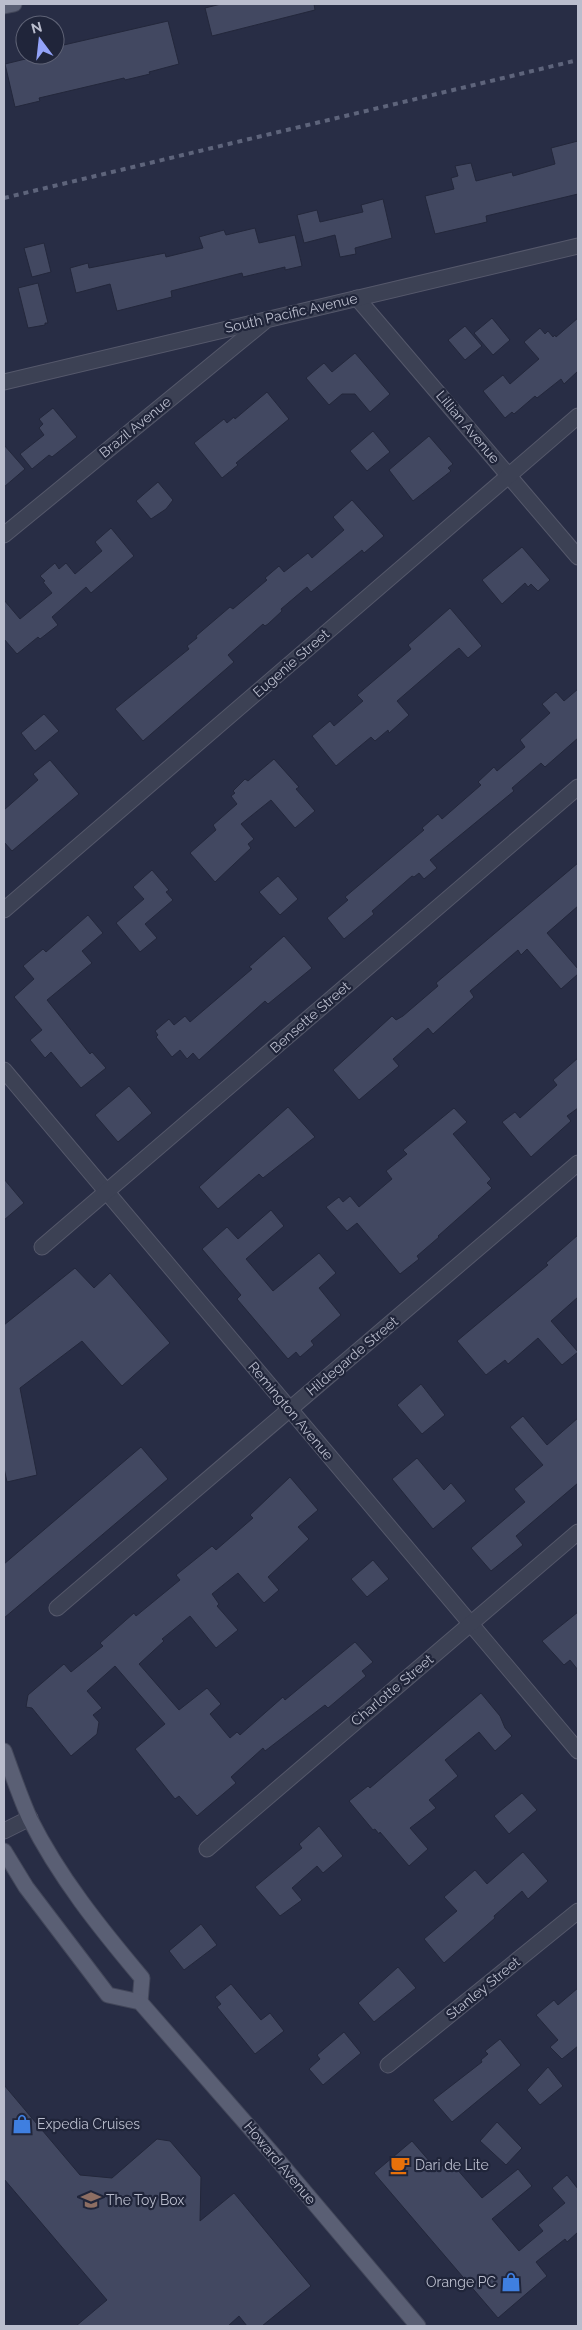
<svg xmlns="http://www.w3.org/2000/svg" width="582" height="2330" viewBox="0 0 582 2330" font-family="Raleway,sans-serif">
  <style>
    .building { fill: #424861; stroke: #23273b }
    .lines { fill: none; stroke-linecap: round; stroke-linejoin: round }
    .minor-casing { stroke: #55586b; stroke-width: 17 }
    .major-casing { stroke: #43475a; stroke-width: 17 }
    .minor { stroke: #3c4154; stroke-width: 15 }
    .major { stroke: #5a5f74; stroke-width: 15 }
    .rail { stroke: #5e647b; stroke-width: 4; stroke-dasharray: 5 5; stroke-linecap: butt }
    .labels { text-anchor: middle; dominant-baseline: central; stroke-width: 4.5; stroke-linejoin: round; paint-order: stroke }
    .street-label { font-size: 14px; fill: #babdcd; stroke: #20253a }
    .poi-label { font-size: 14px; fill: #babdcd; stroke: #20253a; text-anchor: start }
  </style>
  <rect width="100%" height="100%" fill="#282d45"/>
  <g class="building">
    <path d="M221 4H314L315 10 212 36 205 8Z"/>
    <path d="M168 21 179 64 149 72 150 74 125 80 124 78 39 98 40 101 15 107 5 64 42 55H55V47Z"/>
    <path d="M578 141V194L486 216 487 222 435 234 425 196 454 189 451 178 458 176 455 166 471 163 476 181 512 172 513 176 555 164 551 148Z"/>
    <path d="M383 199 392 238 355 248 356 254 340 257 335 235 304 243 297 215 317 210 320 222 363 212 361 205Z"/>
    <path d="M255 228 259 243 295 235 302 266 285 270V267L243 277 242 273 171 291 172 297 117 311 110 284 76 293 70 268 88 263 89 268 165 253 166 257 203 248 199 237 224 230 226 235Z"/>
    <path d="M44 243 51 272 32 277 24 248Z"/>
    <path d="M38 283 48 323H45V325L28 328 18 288Z"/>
    <path d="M492 318 510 340 493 355 474 333Z"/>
    <path d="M578 318V371L564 384 561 379 537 398 535 396 514 414 512 412 505 418 483 391 503 375 510 384 539 359 524 342 540 328 545 334 548 331 553 337 555 335 556 337Z"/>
    <path d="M465 326 482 346 465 360 448 340Z"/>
    <path d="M355 353 390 394 370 412 355 394H342L329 405 306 378 324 363 332 372Z"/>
    <path d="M267 392 289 419 236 463 238 465 222 478 194 443 224 419 227 423 234 417 235 419Z"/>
    <path d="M53 408 77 437 52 457 49 455 32 469 20 454 44 435 39 428 43 424 39 419Z"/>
    <path d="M373 431 390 452 367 471 350 451Z"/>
    <path d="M429 436 453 464 448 468 451 471 413 501 389 470Z"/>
    <path d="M4 445 25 469 4 487Z"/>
    <path d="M158 482 173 500 166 509 151 519 136 501Z"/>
    <path d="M352 500 384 536 364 553 362 550 311 592 307 587 281 609 282 611 268 624 265 626 263 624 228 655 234 662 143 741 115 709 189 649 187 646 197 638 196 636 230 607 233 609 267 580 265 578 279 566 284 572 308 553 312 558 344 530 333 517Z"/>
    <path d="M111 528 134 556 91 593 86 587 52 617 58 625 40 639 38 637 17 654 4 639V600L20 619 52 593 43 582 45 581 40 576 55 563 59 569 66 563 75 574 102 551 95 542Z"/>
    <path d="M522 547 550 580 538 591 531 584 528 587 525 583 502 604 482 580Z"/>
    <path d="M450 608 482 646 468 658 459 648 455 651 397 701 409 715 389 733 388 730 375 741 371 737 336 766 312 736 330 721 334 726 363 701 357 695 411 649 408 645Z"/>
    <path d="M578 689V738L545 767 541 763 512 788 514 791 430 860 437 868 424 879 419 873 414 877 412 876 372 911 374 914 344 939 327 918 348 900 345 897 424 830 422 828 438 814 442 819 481 785 478 782 494 767 497 771 525 747 520 740 550 713 542 704 556 692 564 701Z"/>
    <path d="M44 714 59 731 35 751 21 733Z"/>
    <path d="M274 759 299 787 296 789 315 811 295 828 271 800 241 824 254 839 248 844 251 848 215 882 190 853 216 830 213 825 237 804 231 796 235 793 233 791 245 779 248 781Z"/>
    <path d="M50 760 79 794 12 851 4 842V810L38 780 33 774Z"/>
    <path d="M578 863V906L547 933 578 969V974L561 989 527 949 521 955 518 950 470 991 474 997 433 1034 428 1028 393 1059 399 1066 359 1100 333 1070 392 1016 396 1020 403 1016 438 986 436 983Z"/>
    <path d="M152 870 169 890 166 892 173 900 145 924 157 938 140 952 116 923 144 899 133 887Z"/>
    <path d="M278 876 298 899 280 915 259 892Z"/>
    <path d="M88 915 103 933 82 951 92 963 47 1000 90 1054 92 1052 106 1068 81 1088 51 1052 45 1058 30 1040 42 1030 14 997 34 979 23 966 43 949 46 952Z"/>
    <path d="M284 936 312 968 268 1004 265 1001 199 1060 193 1053 187 1059 180 1050 172 1057 156 1037 158 1035 155 1031 169 1019 174 1025 185 1016 190 1022 252 969 249 967Z"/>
    <path d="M578 1058V1108L567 1116 571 1121 531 1157 502 1122 515 1112 520 1118 557 1085 553 1080Z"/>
    <path d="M129 1086 152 1113 118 1142 95 1115Z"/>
    <path d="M288 1107 315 1137 263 1178 259 1174 218 1209 199 1187Z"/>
    <path d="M454 1108 467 1122 453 1134 491 1179 487 1183 492 1188 438 1236 439 1237 417 1256 419 1259 400 1274 357 1223 347 1231 326 1207 339 1197 343 1202 350 1196 359 1207 392 1179 386 1171 407 1154 403 1150Z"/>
    <path d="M4 1179 24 1203 4 1220Z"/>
    <path d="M271 1210 284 1226 246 1259 273 1291 319 1253 336 1273 319 1288 341 1315 311 1341 314 1345 300 1357 296 1352 288 1359 237 1299 241 1295 202 1249 227 1227 238 1239Z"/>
    <path d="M578 1235V1297L551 1321 578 1352 562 1365 538 1338 508 1364 505 1360 486 1375 457 1341 548 1265 546 1263Z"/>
    <path d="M75 1268 94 1288 110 1273 170 1343 122 1386 82 1341 20 1388 37 1475 7 1482 4 1468V1325Z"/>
    <path d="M421 1384 445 1415 422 1434 397 1405Z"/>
    <path d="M523 1416 547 1445 578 1418V1483L516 1536 523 1545 491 1571 471 1548 525 1502 514 1489 543 1465 510 1427Z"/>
    <path d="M141 1447 168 1479 4 1618V1564Z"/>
    <path d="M417 1458 444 1490 451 1483 466 1501 433 1529 392 1479Z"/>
    <path d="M290 1477 318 1510 298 1527 309 1539 268 1577 279 1590 264 1603 238 1573 212 1594 219 1604 217 1606 238 1630 216 1648 190 1616 162 1639 164 1641 139 1664 179 1710 207 1688 221 1704 210 1714 230 1738 237 1732 240 1735 283 1697 285 1700 355 1642 373 1662 362 1671 366 1676 328 1708 325 1705 265 1751 263 1748 231 1777 236 1783 197 1816 179 1796 175 1799 135 1749 165 1724 115 1666 87 1691 102 1708 93 1715 99 1722 97 1734 71 1756 32 1708 26 1707 28 1695 64 1664 71 1672 103 1646 100 1643 134 1613 136 1616 180 1580 176 1575 212 1546 216 1550 253 1518 250 1515Z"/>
    <path d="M373 1560 389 1579 367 1597 351 1579Z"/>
    <path d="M578 1612V1670L570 1660 564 1665 542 1641Z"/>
    <path d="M481 1693 500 1716 505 1728 512 1736 495 1751 479 1732 445 1760 458 1776 429 1800 436 1808 410 1828 428 1849 409 1866 380 1832 379 1834 375 1829 373 1830 349 1801 368 1786 370 1788Z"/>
    <path d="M522 1793 537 1810 509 1834 494 1816Z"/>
    <path d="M319 1826 343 1856 323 1873 317 1866 292 1888 302 1900 280 1916 255 1887 302 1848 299 1844Z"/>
    <path d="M523 1852 548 1881 528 1899 522 1891 494 1916 495 1918 444 1963 424 1939 457 1911 444 1897 475 1870 487 1884Z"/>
    <path d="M201 1924 217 1945 184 1970 169 1951Z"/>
    <path d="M398 1967 416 1988 374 2022 358 2003Z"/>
    <path d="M231 1984 261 2020 270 2013 284 2031 255 2054 217 2007 221 2004 215 1997Z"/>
    <path d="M578 1988V2046L562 2059 550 2047 558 2040 536 2015 554 2000 558 2005Z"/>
    <path d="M344 2032 361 2053 323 2085 309 2069 320 2059 317 2055Z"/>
    <path d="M500 2039 521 2065 452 2122 433 2100 482 2062 481 2060 488 2054 485 2051Z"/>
    <path d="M548 2067 563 2086 540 2105 527 2090Z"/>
    <path d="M4 2085 80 2175 112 2178 157 2139 170 2141 201 2177 200 2221 234 2193 311 2286 262 2326H247L239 2316 228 2326H76L107 2300 4 2179Z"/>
    <path d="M497 2122 522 2148 506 2165 480 2141Z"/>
    <path d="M412 2141 437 2170 449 2160 482 2198 518 2169 532 2186 492 2219 519 2251 543 2231 538 2225 565 2203 552 2188 567 2175 578 2189V2232L567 2242 565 2239 536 2262 547 2276 498 2318 374 2173Z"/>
  </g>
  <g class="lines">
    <defs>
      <g id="minor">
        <path d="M357 298 578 557"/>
        <path d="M4 382 578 246"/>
        <path d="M4 535 264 322"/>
        <path d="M4 910 578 416"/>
        <path d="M4 1070 578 1751"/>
        <path d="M42 1247 578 787"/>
        <path d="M57 1608 578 1163"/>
        <path d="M4 1831 30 1818"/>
        <path d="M207 1849 578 1532"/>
        <path d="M388 2065 578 1911"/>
      </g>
      <g id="major">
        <path d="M4 6 14 4"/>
        <path d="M4 1751C12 1773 20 1797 30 1819 59 1877 100 1928 142 1978L140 2002"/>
        <path d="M4 1851 26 1887 108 1995 140 2002 271 2152 418 2326"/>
      </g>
    </defs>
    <use href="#minor" class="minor-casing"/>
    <use href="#major" class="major-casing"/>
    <use href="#minor" class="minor"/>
    <use href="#major" class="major"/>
    <path class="rail" d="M4 198 578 60"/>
  </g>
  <defs>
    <symbol id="shop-bare" viewBox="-9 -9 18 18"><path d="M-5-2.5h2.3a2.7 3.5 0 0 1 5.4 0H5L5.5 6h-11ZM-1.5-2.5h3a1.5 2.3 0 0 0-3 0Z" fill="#3f7fe0" stroke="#20253a" stroke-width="2.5" paint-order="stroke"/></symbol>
    <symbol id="cafe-bare" viewBox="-9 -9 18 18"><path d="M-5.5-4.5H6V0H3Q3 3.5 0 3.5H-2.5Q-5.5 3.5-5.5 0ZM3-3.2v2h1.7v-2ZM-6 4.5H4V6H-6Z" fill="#e8710a" stroke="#20253a" stroke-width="2.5" paint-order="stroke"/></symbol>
    <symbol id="school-bare" viewBox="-9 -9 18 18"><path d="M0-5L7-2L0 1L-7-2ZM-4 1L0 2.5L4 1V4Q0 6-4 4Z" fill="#8d6e63" stroke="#20253a" stroke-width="2.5" paint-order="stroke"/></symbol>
  </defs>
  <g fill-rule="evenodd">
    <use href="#shop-bare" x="8" y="2110" width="28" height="28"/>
    <use href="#cafe-bare" x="386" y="2151" width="28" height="28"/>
    <use href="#school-bare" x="77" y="2186" width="28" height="28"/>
    <use href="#shop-bare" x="497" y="2268" width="28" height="28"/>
  </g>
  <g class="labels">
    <g class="street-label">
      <text transform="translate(291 313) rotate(-13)">South Pacific Avenue</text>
      <text transform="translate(135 427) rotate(-39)">Brazil Avenue</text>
      <text transform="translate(468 427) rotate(50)">Lillian Avenue</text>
      <text transform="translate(291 663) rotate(-41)">Eugenie Street</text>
      <text transform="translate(310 1017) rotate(-41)">Bensette Street</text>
      <text transform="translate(352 1356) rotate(-40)">Hildegarde Street</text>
      <text transform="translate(291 1411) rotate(50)">Remington Avenue</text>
      <text transform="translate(392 1690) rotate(-40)">Charlotte Street</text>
      <text transform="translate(483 1988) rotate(-39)">Stanley Street</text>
      <text transform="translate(280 2163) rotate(50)">Howard Avenue</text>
    </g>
    <g class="poi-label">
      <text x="37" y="2124">Expedia Cruises</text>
      <text x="415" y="2165">Dari de Lite</text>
      <text x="106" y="2200">The Toy Box</text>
      <text x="496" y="2282" text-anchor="end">Orange PC</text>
    </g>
  </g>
  <rect width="582" height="2330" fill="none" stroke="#babdcd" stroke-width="10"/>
  <g transform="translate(40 40) rotate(345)"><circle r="24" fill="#20253a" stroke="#5e6275"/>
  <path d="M0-4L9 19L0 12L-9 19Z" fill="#93a3f9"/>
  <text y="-8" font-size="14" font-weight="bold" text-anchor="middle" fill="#babdcd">N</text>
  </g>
</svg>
